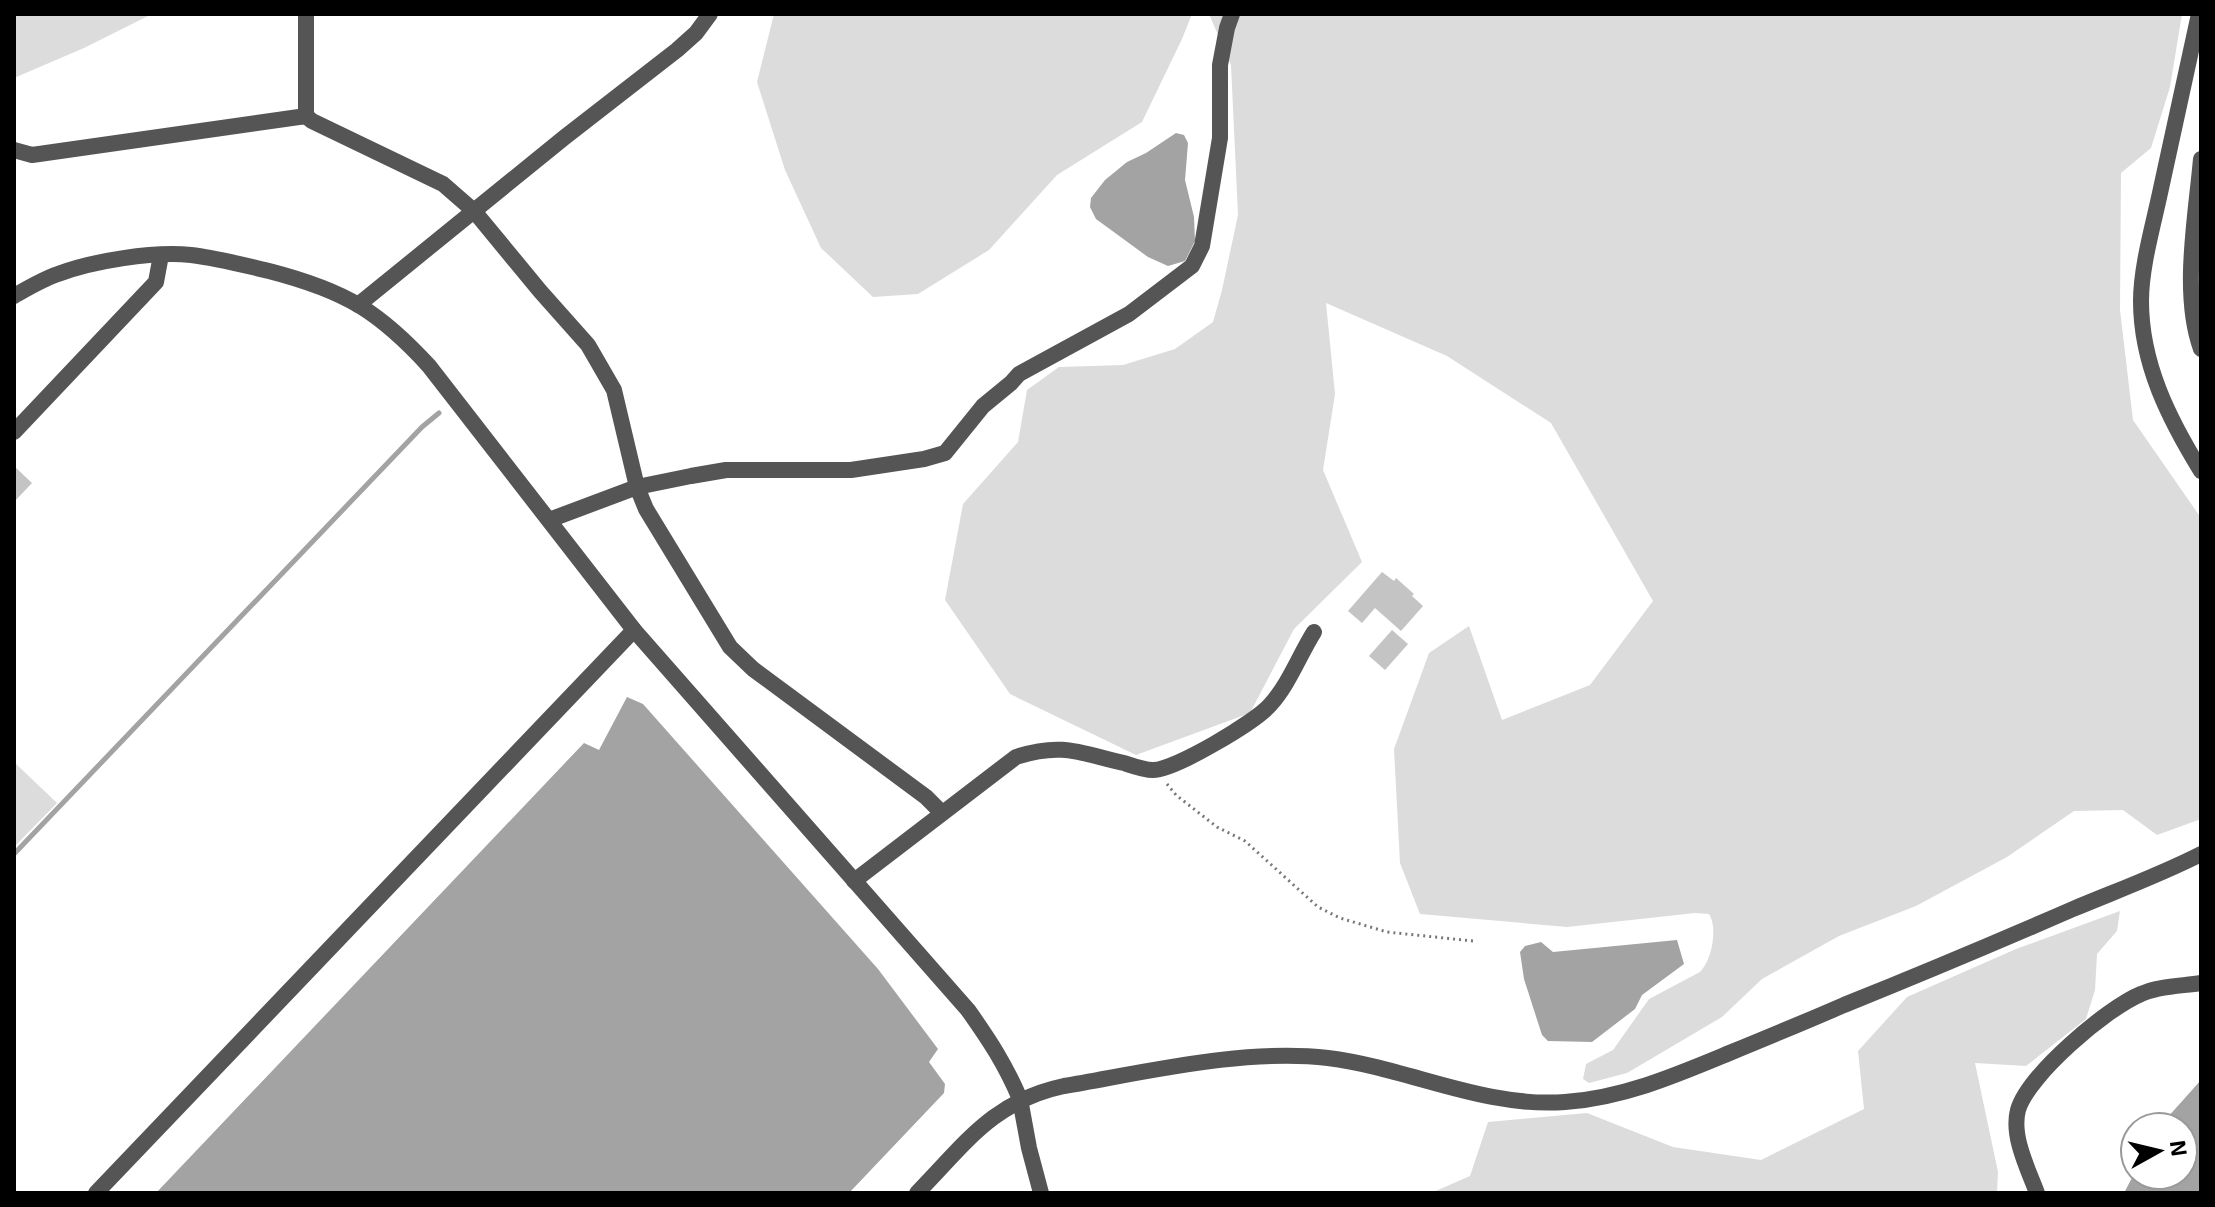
<svg xmlns="http://www.w3.org/2000/svg" width="2215" height="1207" viewBox="0 0 2215 1207" font-family="'Exo 2',sans-serif">
  <style>
    .green { fill: #dcdcdc }
    .water { fill: #a3a3a3 }
    .lines { fill: none; stroke-linecap: round; stroke-linejoin: round }
    .stream { stroke: #a3a3a3; stroke-width: 5 }
    .building { fill: #c4c4c4 }
    .path { stroke: #777; stroke-width: 3; stroke-dasharray: 2 4; stroke-linecap: butt }
    .minor { stroke: #555; stroke-width: 16 }
    .tertiary { stroke: #555; stroke-width: 16 }
  </style>
  <rect width="100%" height="100%" fill="#fff"/>
  <g class="green">
    <path d="M14 14H152L84 48 14 78Z"/>
    <path d="M774 14H1192L1182 39 1142 122 1057 175 989 250 918 294 873 297 821 248 785 170 757 82Z"/>
    <path d="M1209 14H2182L2170 87 2151 148 2121 173 2120 310 2133 420 2201 518V819L2157 835 2123 810 2074 811 2007 857 1916 906 1839 936 1762 979 1722 1017 1627 1073 1589 1083 1583 1079 1586 1064 1613 1050 1649 999 1700 972C1712 960 1718 928 1709 914L1695 913 1567 927 1420 914 1400 863 1394 749 1429 653 1469 626 1502 720 1590 685 1653 601 1551 423 1447 356 1326 303 1335 394 1323 470 1362 562 1294 629 1250 713 1136 755 1010 694 945 600 963 504 1018 442 1027 390 1059 367 1123 365 1175 349 1213 322 1222 290 1238 215 1231 65Z"/>
    <path d="M14 762 57 803 14 847Z"/>
    <path d="M2120 911 2117 931 2097 954 2095 990 2086 1019 2026 1066 1975 1063 1998 1172 1997 1193H1431L1470 1176 1488 1122 1587 1113 1673 1147 1761 1160 1864 1109 1858 1051 1907 997 2016 949Z"/>
  </g>
  <g class="water">
    <path d="M1176 133 1184 135 1188 143 1185 180 1194 217 1195 241 1185 261 1168 266 1148 257 1096 219 1090 207 1091 198 1105 180 1127 162 1146 153Z"/>
    <path d="M627 697 643 704 878 969 938 1049 929 1062 945 1084 944 1093 849 1193H156L584 743 599 750Z"/>
    <path d="M1677 940 1684 964 1642 995 1635 1009 1592 1042 1548 1041 1542 1035 1524 979 1520 952 1525 946 1541 942 1553 952Z"/>
    <path d="M2201 1080V1193H2124L2135 1172V1175H2183V1127H2159Z"/>
  </g>
  <g class="lines">
    <path class="stream" d="M14 854 422 427 439 413"/>
  </g>
  <g class="building">
    <path d="M14 466 32 483 14 502Z"/>
    <path d="M1382 572 1394 581 1396 578 1414 594 1412 596 1423 606 1401 631 1375 608 1362 623 1348 611Z"/>
    <path d="M1392 630 1408 644 1385 670 1369 656Z"/>
  </g>
  <g class="lines">
    <path class="path" d="M1167 784 1176 795 1217 827 1245 841 1318 907 1340 918 1387 932 1473 941"/>
    <g class="minor">
      <path d="M306 14V116"/>
      <path d="M14 150 32 155 306 116 312 121 443 184 474 211 540 291 588 345 614 390 637 487 646 509 730 647 753 669 926 797 942 813"/>
      <path d="M2201 159C2196 216 2181 294 2201 349"/>
      <path d="M358 305 565 137 677 50 696 33 710 14"/>
      <path d="M14 432 156 282 161 255"/>
      <path d="M549 520 637 487 691 476 726 470H851L924 459 945 453 983 406 1011 383 1019 374 1129 314 1192 266 1202 246 1220 138V65L1227 28 1232 14"/>
      <path d="M854 881 1016 757C1062 742 1080 753 1124 763 1133 766 1144 770 1153 770 1175 770 1255 722 1270 705 1289 684 1299 656 1314 632"/>
      <path d="M1020 1099 1029 1148 1041 1193"/>
      <path d="M96 1193 634 630"/>
      <path d="M2037 1193C2028 1169 2011 1136 2018 1110 2028 1075 2107 1008 2141 994 2158 986 2182 986 2201 983"/>
    </g>
    <g class="tertiary">
      <path d="M2199 14C2186 74 2173 133 2160 193 2153 226 2141 267 2141 301 2141 364 2169 419 2201 471"/>
      <path d="M14 296C28 288 43 279 58 274 93 261 153 251 191 255 217 258 243 265 269 271 300 279 332 289 360 306 386 322 408 343 429 366L634 630 968 1010C990 1041 1005 1064 1020 1099"/>
      <path d="M917 1193C965 1144 993 1101 1064 1086 1146 1072 1246 1048 1328 1058 1408 1068 1483 1108 1565 1102 1622 1098 1674 1076 1727 1054 1766 1038 1805 1022 1844 1005 1921 974 1997 942 2073 909 2116 891 2160 875 2201 854"/>
    </g>
  </g>
  <rect width="2215" height="1207" fill="none" stroke="#000000" stroke-width="32"/>
  <g transform="translate(2159 1151) rotate(82)"><circle r="38" fill="#ffffff" stroke="#999999" stroke-width="2"/>
  <path d="M0-6L14 30L0 20L-14 30Z" fill="#000000"/>
  <text y="-12" font-size="22" font-weight="bold" text-anchor="middle" fill="#000000">N</text>
  </g>
</svg>
